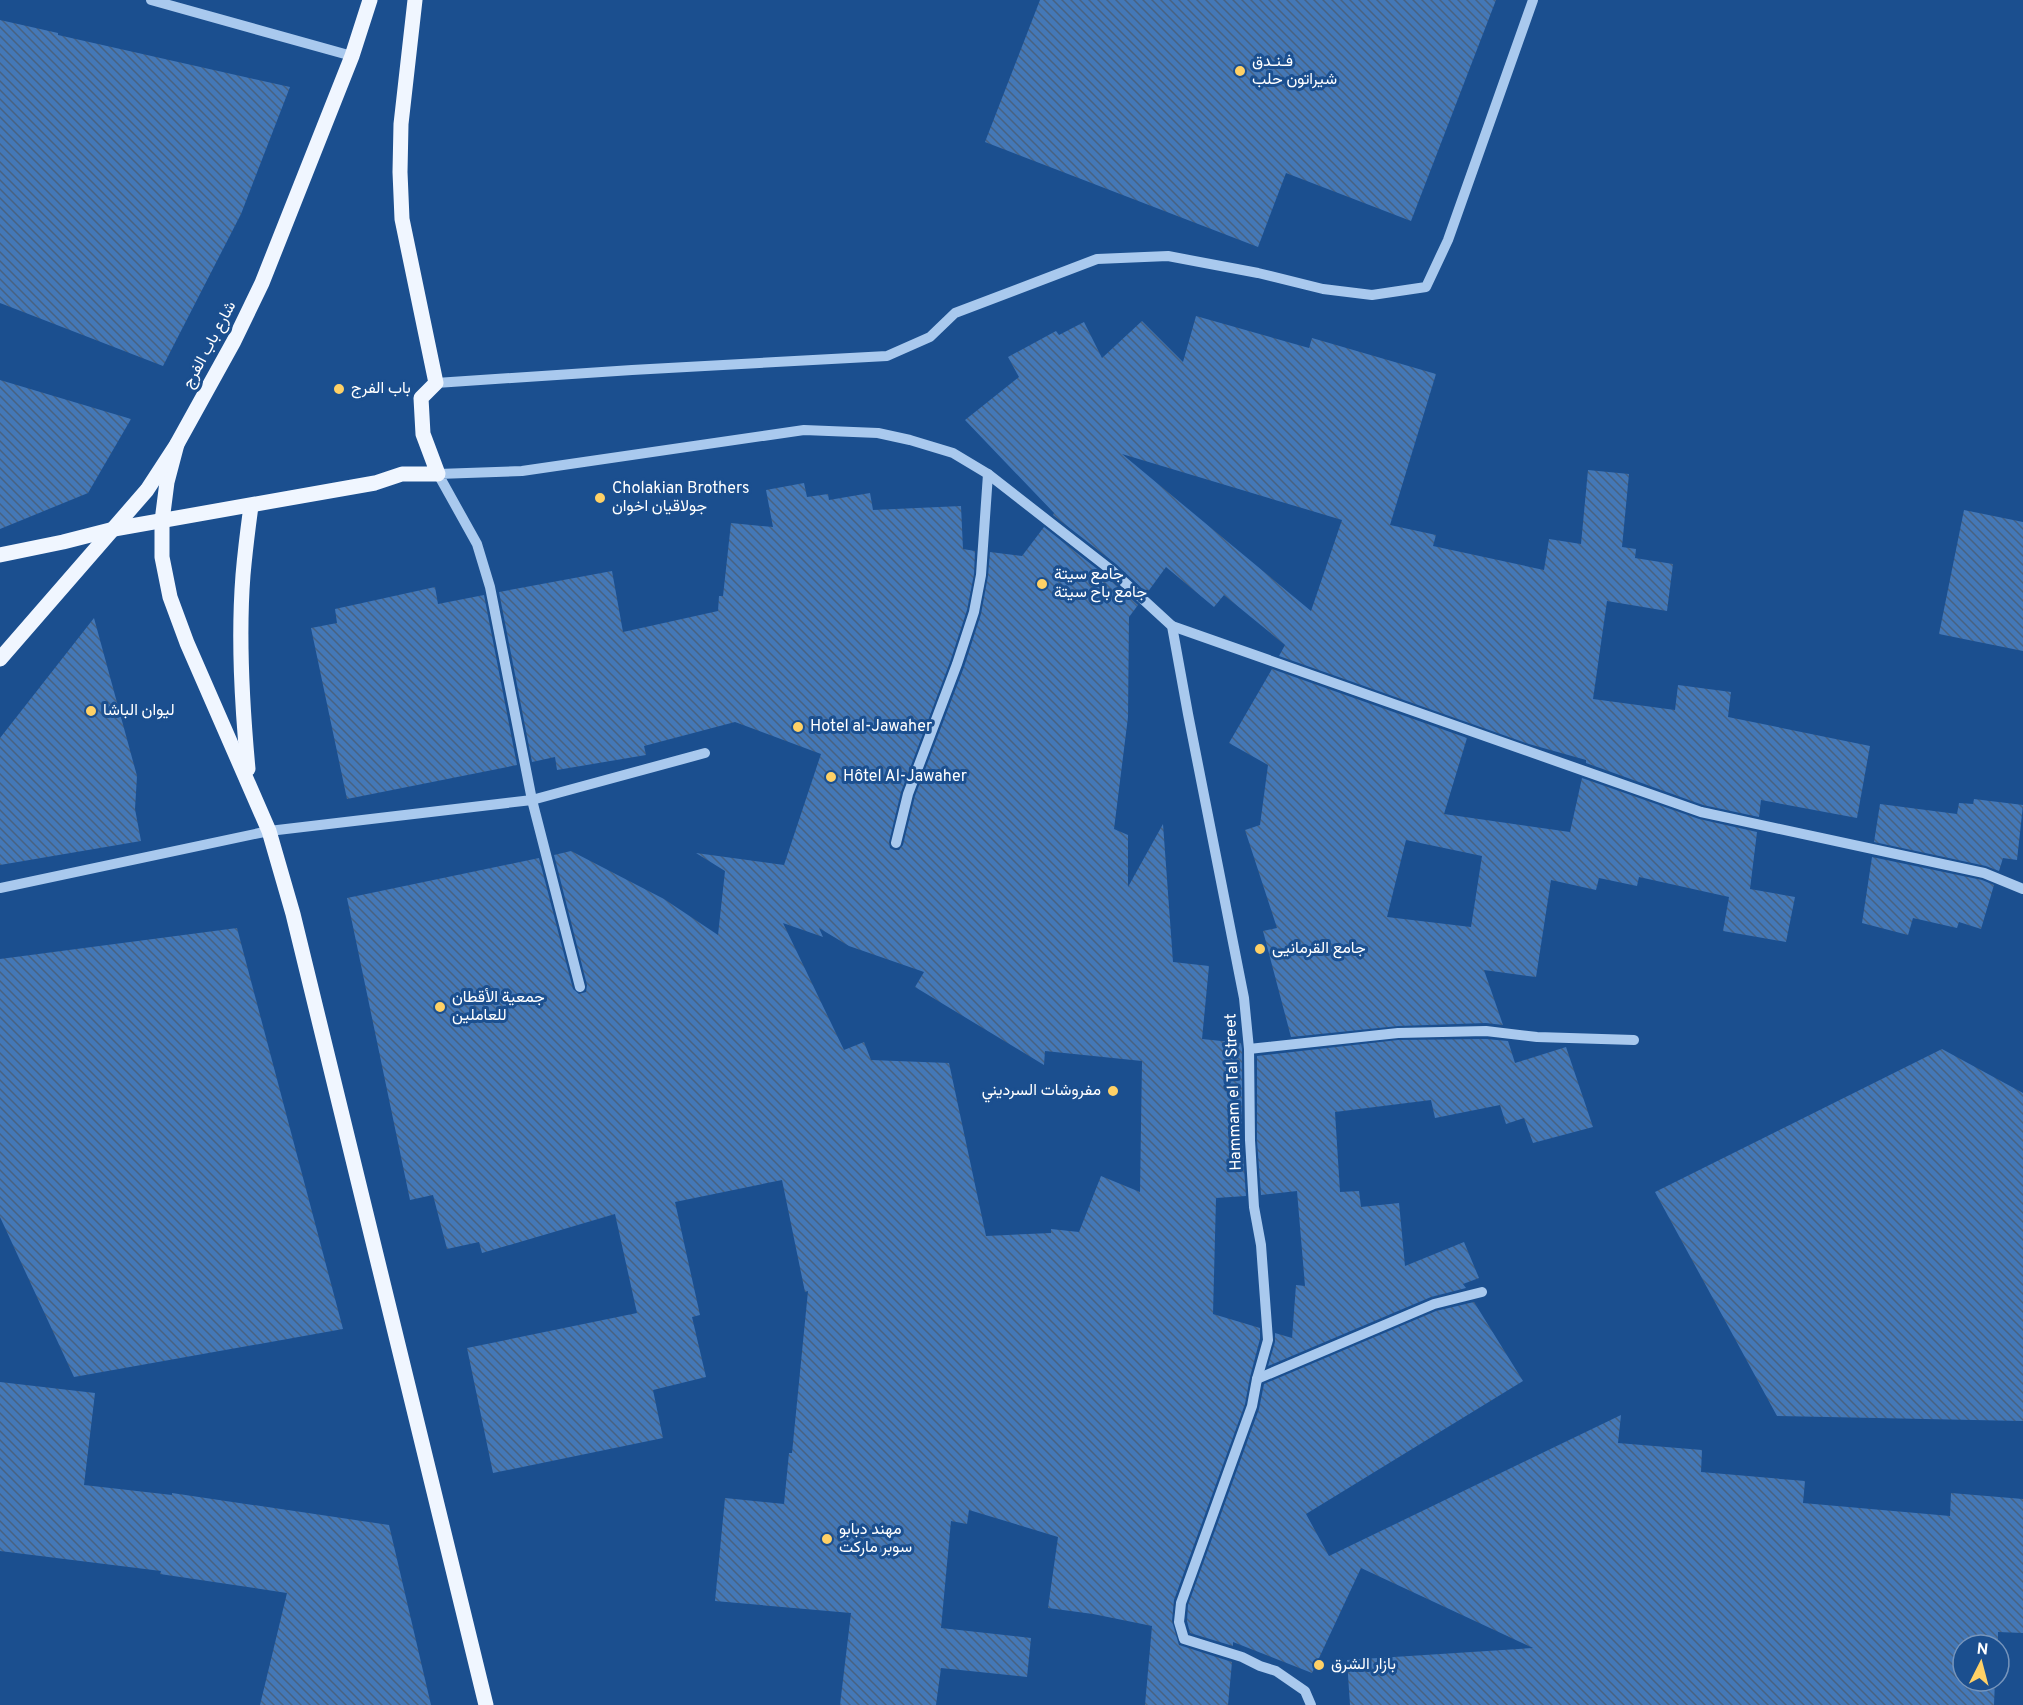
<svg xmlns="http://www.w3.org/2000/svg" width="2023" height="1705" viewBox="0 0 2023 1705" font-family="Overpass,Vazirmatn,sans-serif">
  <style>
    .building { fill: url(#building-back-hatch); fill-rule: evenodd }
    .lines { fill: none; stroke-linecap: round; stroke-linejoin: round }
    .minor { stroke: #a9c9ee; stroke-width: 10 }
    .major { stroke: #f0f6ff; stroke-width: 15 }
    .poi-dot { fill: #ffd166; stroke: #1b4f8f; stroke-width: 2 }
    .labels { text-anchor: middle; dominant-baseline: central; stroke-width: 6; stroke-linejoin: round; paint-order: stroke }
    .poi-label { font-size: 16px; fill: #fff; stroke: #1b4f8f; text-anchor: start }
    .street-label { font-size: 16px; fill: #fff; stroke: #1b4f8f }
  </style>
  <defs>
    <pattern id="building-back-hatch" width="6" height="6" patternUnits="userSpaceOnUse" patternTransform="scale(1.5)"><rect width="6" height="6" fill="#4478b7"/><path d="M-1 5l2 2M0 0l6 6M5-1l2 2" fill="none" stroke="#486282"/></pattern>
  </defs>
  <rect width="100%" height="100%" fill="#1b4f8f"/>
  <g class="building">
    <path d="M1040 0H1496L1411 221 1286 173 1258 247 985 142Z"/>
    <path d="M0 20 58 33V35L290 87 241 214 163 366 0 303Z"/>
    <path d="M1196 316 1309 348 1312 338 1436 374 1390 525 1436 535 1433 546 1544 570 1549 539 1581 544 1588 470 1629 474 1622 547 1636 549 1635 558 1673 564 1667 611 1607 601 1593 699 1675 710 1678 685 1731 692 1728 717 1870 746 1857 818 1761 800 1759 817 1703 805 1586 763V760L1529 744 1279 656 1285 645 1224 595 1214 607 1166 567 1147 593 1116 564 1053 515 1054 513 965 420 1019 377 1008 357 1056 331 1059 335 1084 322 1102 358 1142 321 1183 362ZM1122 454 1342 520 1311 611Z"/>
    <path d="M0 380 131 419 88 493 0 529Z"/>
    <path d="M804 483 807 497 828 494 829 500 870 493 873 510 961 506 963 549 975 551 974 574 967 610 950 662 901 792 889 842 890 848 894 850H899L903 845 915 796 964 667 981 614 988 576 990 552 1022 556 1044 527 1106 576 1138 605 1129 617 1128 717 1114 829 1128 835V887L1163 824 1173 962 1209 966 1202 1039 1241 1043 1242 1049V1140L1246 1196 1216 1198 1213 1314 1260 1328V1339L1250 1377 1245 1404 1174 1600 1172 1621 1179 1645 1232 1662 1228 1705H1145L1152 1626 1093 1614 1048 1608 1058 1537 969 1510 967 1524 951 1521 941 1628 1031 1638 1027 1677 941 1668 936 1705H840L851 1613 715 1601 725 1498 784 1504 789 1453H792L808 1291 805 1292 782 1180 675 1202 700 1315 692 1317 706 1377 653 1390 663 1438 493 1473 467 1348 637 1313 615 1214 482 1253 479 1242 447 1249 433 1195 410 1200 347 898 539 858 573 989 579 994 586 992 587 985 554 855 571 851 664 899 718 935 725 871 696 853 784 865 821 754 735 722 644 746 646 755 557 770 555 757 532 762 499 592 612 571 623 632 718 611 719 596H723L731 523 773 527 766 490ZM783 923 823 937 819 928 849 946 924 972 915 987 1044 1065 1045 1051 1142 1061 1140 1192 1101 1176 1079 1232 1051 1229V1233L986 1236 949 1063 871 1060 864 1042 844 1050Z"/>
    <path d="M1964 510 2023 522V651L1939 634Z"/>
    <path d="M435 587 438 604 484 595 517 765 347 799 311 628 337 623 335 609Z"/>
    <path d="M94 618 137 776 135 809 141 841 0 865V738Z"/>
    <path d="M1272 669 1467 738 1444 814 1570 832 1582 778 1699 819 1757 832 1750 889 1795 897 1786 942 1723 931 1729 897 1639 877 1637 886 1599 878 1596 890 1551 880 1536 977 1484 970 1503 1025 1486 1023 1398 1026 1291 1037 1263 931 1277 928 1245 830 1260 825 1268 765 1229 743ZM1406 840 1482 856 1471 927 1387 917Z"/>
    <path d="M1974 799 2023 805 2017 860 2003 858 1999 871 1986 866 1874 842 1880 804 1957 814 1959 803 1973 804Z"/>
    <path d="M1872 857 1982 880 1994 885 1981 929 1959 922 1957 928 1913 918 1908 935 1862 923Z"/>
    <path d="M237 928 343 1329 74 1377 0 1217V959Z"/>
    <path d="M1486 1039 1508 1041 1515 1063 1566 1047 1593 1127 1533 1143 1524 1118 1506 1124 1500 1105 1435 1118 1431 1100 1335 1112 1340 1192 1359 1191 1361 1207 1399 1203 1405 1266 1464 1242 1479 1278 1463 1284 1466 1288 1431 1297 1268 1366 1275 1342V1333L1292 1338 1296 1285 1305 1286 1297 1191 1261 1195 1257 1140V1056L1398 1040Z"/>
    <path d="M1942 1049 2023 1093V1421L1777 1416 1655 1192Z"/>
    <path d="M1474 1302 1523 1381 1306 1514 1329 1556 1621 1415 1618 1443 1702 1450 1701 1472 1805 1481 1803 1503 1950 1516 1951 1493 2023 1499V1633L1998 1632V1645H1963V1681H1995L1994 1705H1350L1347 1660 1533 1648 1361 1568 1312 1673 1233 1642V1646L1190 1633 1187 1621 1188 1605 1259 1409 1264 1384 1436 1311Z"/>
    <path d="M0 1382 95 1393 84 1485 172 1495V1493L389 1525 431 1705H260L287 1593 160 1574 161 1571 0 1551Z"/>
  </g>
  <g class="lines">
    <g class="minor">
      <path d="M151 0 352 56"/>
      <path d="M436 383 632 370 887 356 930 337 955 313 1097 259 1168 256 1258 273 1323 289 1372 295 1426 287 1448 240 1533 0"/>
      <path d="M1172 626 1701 812 1984 873 2023 889"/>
      <path d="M896 843 908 794 957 664 974 612 981 575 988 474"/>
      <path d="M0 888 269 831 532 800 705 753"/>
      <path d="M580 987 532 800 490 587 477 544 438 474 522 471 804 430 878 433 910 440 953 453 988 474 1111 570 1172 626 1188 714 1244 998 1249 1049 1250 1140 1254 1207 1261 1245 1268 1340 1257 1379 1252 1406 1181 1603 1179 1622 1184 1639 1242 1657 1260 1666 1276 1671 1305 1691 1311 1705"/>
      <path d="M1249 1049 1398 1033 1486 1031 1537 1037 1634 1040"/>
      <path d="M1257 1379 1434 1304 1482 1292"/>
    </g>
    <g class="major">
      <path d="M177 444 167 482 162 521V557L170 597 187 643 269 831 293 914 486 1705"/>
      <path d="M0 555 63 542 114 529 375 483 402 474H438L423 434 421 398 436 383 402 219 400 172 401 124 415 0"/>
      <path d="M0 659 147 490 177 444 234 341 262 283 352 56 370 0"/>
      <path d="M248 769C242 704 238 639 243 575 245 552 248 528 251 506"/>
    </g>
  </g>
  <g class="poi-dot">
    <circle cx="1240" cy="71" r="6"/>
    <circle cx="339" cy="389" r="6"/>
    <circle cx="600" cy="498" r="6"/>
    <circle cx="1042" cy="584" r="6"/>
    <circle cx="91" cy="711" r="6"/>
    <circle cx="798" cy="727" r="6"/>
    <circle cx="831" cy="777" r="6"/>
    <circle cx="1260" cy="949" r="6"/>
    <circle cx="440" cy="1007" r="6"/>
    <circle cx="1113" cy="1091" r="6"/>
    <circle cx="827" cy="1539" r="6"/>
    <circle cx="1319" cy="1665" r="6"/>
  </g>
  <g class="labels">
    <g class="poi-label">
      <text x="1252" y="62">فـنـدق<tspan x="1252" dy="18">شيراتون حلب</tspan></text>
      <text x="351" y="389">باب الفرج</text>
      <text x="612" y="489">Cholakian Brothers<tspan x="612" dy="18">جولاقيان اخوان</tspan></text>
      <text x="1054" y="575">جامع سيتة<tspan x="1054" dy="18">جامع باح سيتة</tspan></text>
      <text x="103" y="711">ليوان الباشا</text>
      <text x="810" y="727">Hotel al-Jawaher</text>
      <text x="843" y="777">Hôtel Al-Jawaher</text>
      <text x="1272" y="949">جامع القرمانيى</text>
      <text x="452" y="998">جمعية الأقطان<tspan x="452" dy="18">للعاملين</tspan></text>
      <text x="1101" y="1091" text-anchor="end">مفروشات السرديني</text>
      <text x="839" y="1530">مهند دبابو<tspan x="839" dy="18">سوبر ماركت</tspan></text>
      <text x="1331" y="1665">بازار الشرق</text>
    </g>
    <g class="street-label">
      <text transform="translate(210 345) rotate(-62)">شارع باب الفرج</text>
      <text transform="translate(1234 1092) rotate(-92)">Hammam el Tal Street</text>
    </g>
  </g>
  <g transform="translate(1981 1663) rotate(6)"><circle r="28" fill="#1b4f8f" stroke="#7695bc" stroke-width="1.5"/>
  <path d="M0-4.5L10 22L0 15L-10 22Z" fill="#ffd166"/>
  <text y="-9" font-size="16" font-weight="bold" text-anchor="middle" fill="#ffffff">N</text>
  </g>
</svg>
